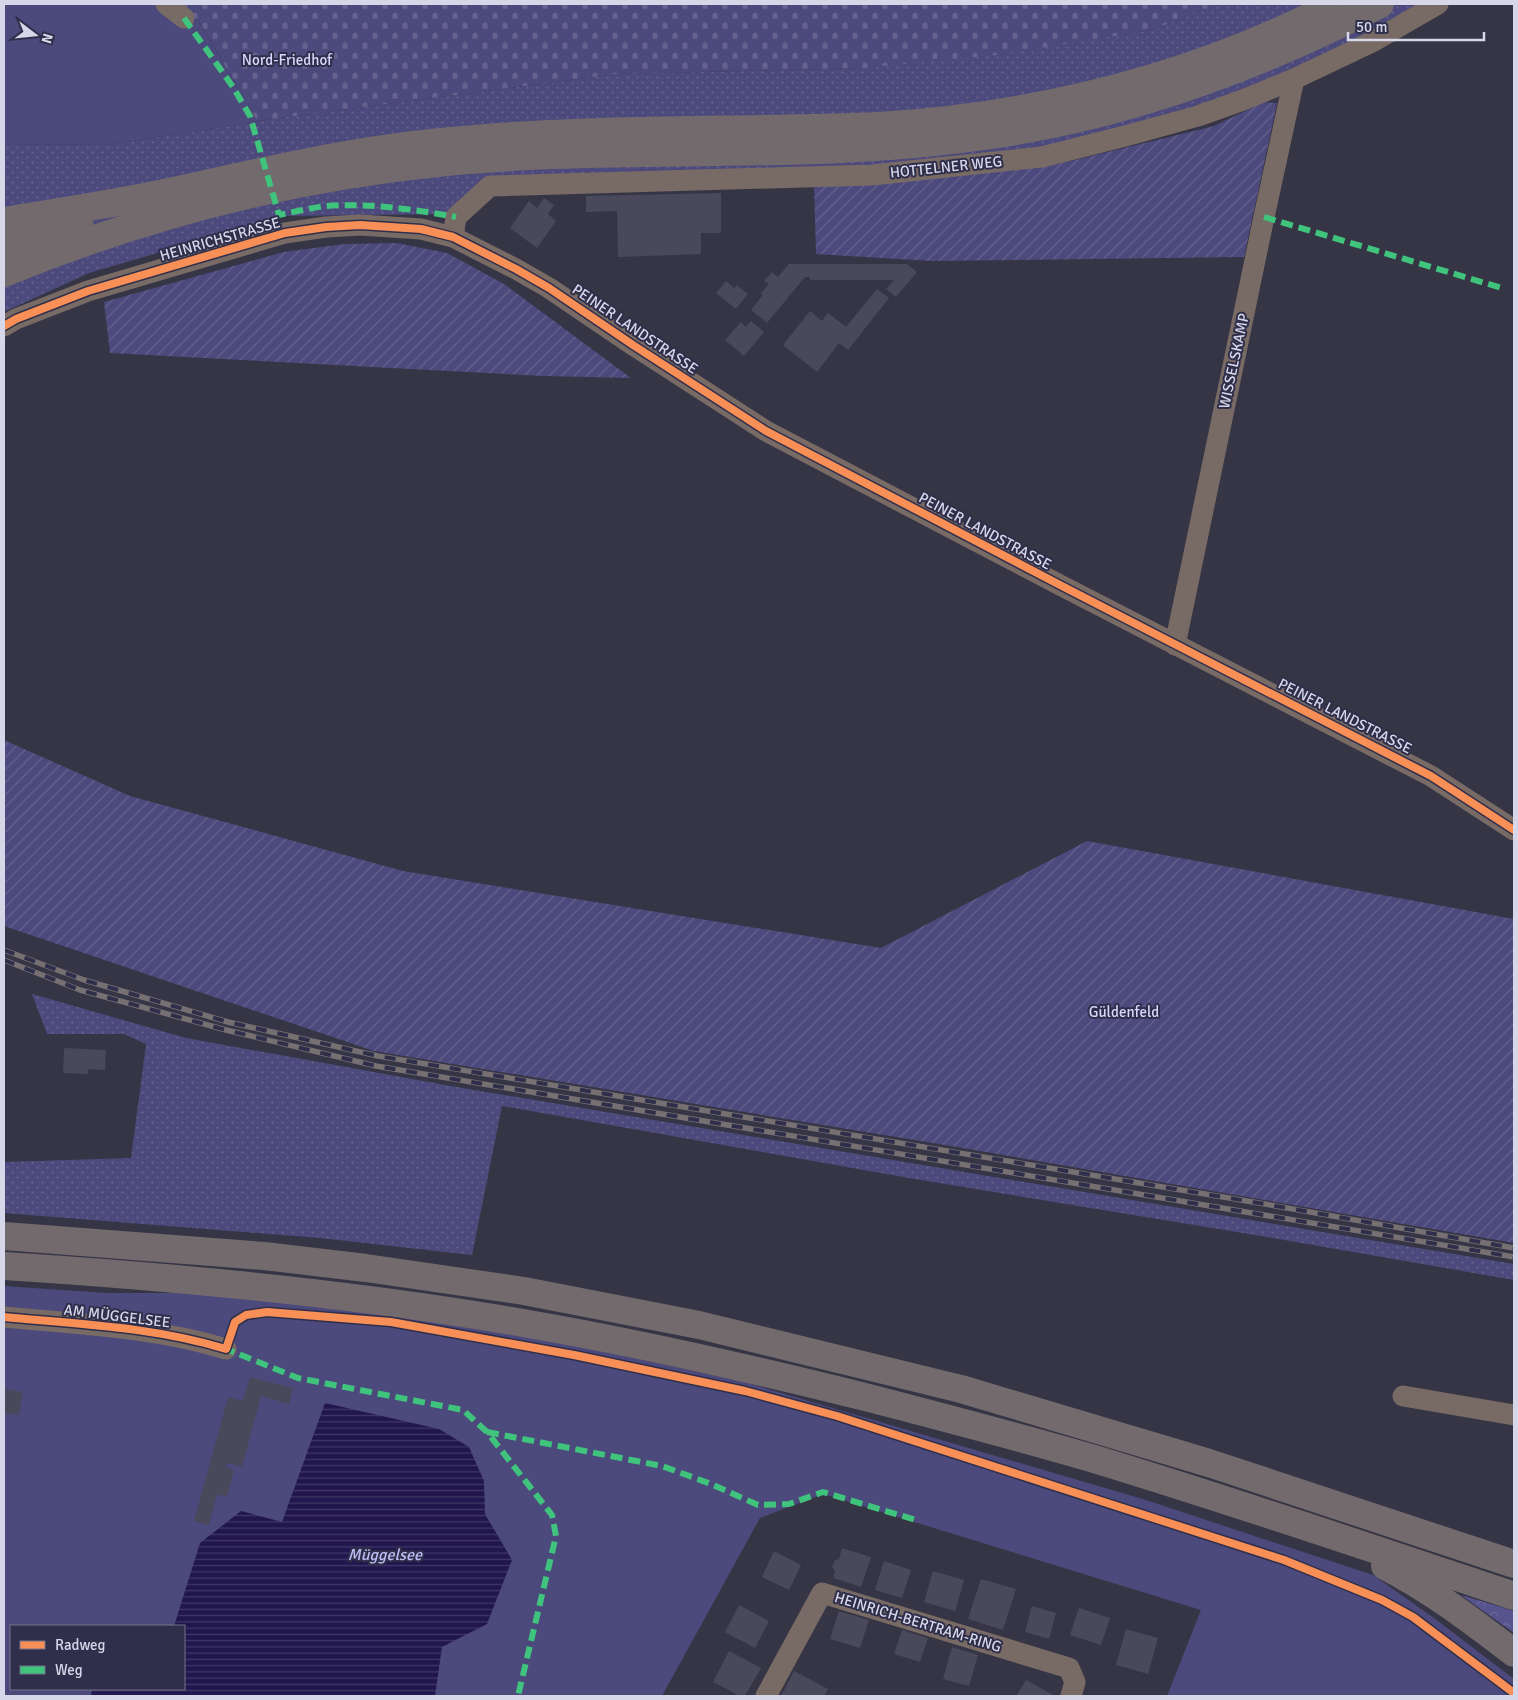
<svg xmlns="http://www.w3.org/2000/svg" width="1518" height="1700" viewBox="0 0 1518 1700" font-family="Signika,sans-serif">
  <style>
    .grass { fill: url(#grass-dots) }
    .forest { fill: url(#forest-crowns) }
    .cemetery { fill: url(#cemetery-stones) }
    .park { fill: #4c497c; fill-rule: evenodd }
    .garden { fill: url(#garden-furrows) }
    .water { fill: url(#water-rules) }
    .building { fill: #4a495c }
    .lines { fill: none; stroke-linecap: round; stroke-linejoin: round }
    .minor { stroke: #786a64; stroke-width: 21 }
    .highway { stroke: #726a6d; stroke-width: 28 }
    .rail-casing { stroke: #777073; stroke-width: 5.5 }
    .rail { stroke: #302f4b; stroke-width: 4; stroke-dasharray: 11; stroke-linecap: butt }
    .quiet { stroke: #40c37c; stroke-width: 6; stroke-dasharray: 12 6; stroke-linecap: butt }
    .cycleway-casing { stroke: #302f4b; stroke-width: 11 }
    .cycleway { stroke: #f78f57; stroke-width: 8 }
    .labels { text-anchor: middle; dominant-baseline: central; stroke-width: 4; stroke-linejoin: round; paint-order: stroke }
    .park-label { font-size: 15px; fill: #d8d8ff; stroke: #302f4b }
    .street-label { font-size: 15px; fill: #d7d7ea; stroke: #302f4b }
    .water-label { font-size: 16px; font-style: italic; fill: #bdbdf6; stroke: #302f4b }
  </style>
  <defs>
    <pattern id="grass-dots" width="8" height="8" patternUnits="userSpaceOnUse" patternTransform="scale(1.25)"><rect width="8" height="8" fill="#4c497c"/><path d="M2 2h.1M6 6h.1" fill="none" stroke="#65628f" stroke-width="1.8" stroke-linecap="round"/></pattern>
    <pattern id="forest-crowns" width="20" height="18" patternUnits="userSpaceOnUse" patternTransform="scale(1.25)"><rect width="20" height="18" fill="#56538d"/><path d="M2 6a3 3 0 1 1 6 0M12 15a3 3 0 1 1 6 0" fill="none" stroke="#6e6b9d"/></pattern>
    <pattern id="cemetery-stones" width="16" height="16" patternUnits="userSpaceOnUse" patternTransform="scale(1.25)"><rect width="16" height="16" fill="#4c497c"/><path d="M2 7V4a2 2 0 0 1 4 0v3zM10 15v-3a2 2 0 0 1 4 0v3z" fill="#65628f"/></pattern>
    <pattern id="garden-furrows" width="10" height="10" patternUnits="userSpaceOnUse" patternTransform="scale(1.25)"><rect width="10" height="10" fill="#4c497c"/><path d="M-1 1l2-2M0 10L10 0M9 11l2-2" fill="none" stroke="#65628f"/></pattern>
    <pattern id="water-rules" width="6" height="5" patternUnits="userSpaceOnUse" patternTransform="scale(1.25)"><rect width="6" height="5" fill="#21174e"/><path d="M0 2.5h6" fill="none" stroke="#403868"/></pattern>
  </defs>
  <rect width="100%" height="100%" fill="#363545"/>
  <g class="grass">
    <path d="M1219 4H1422L1370 34 1298 68 1195 110 1083 142 872 170 488 181 454 214 284 216 89 273 4 312V144L108 145 257 121 617 74 864 68 1152 30Z"/>
    <path d="M32 994 186 1038 451 1086 1514 1264V1280L1267 1237 909 1178 502 1106 472 1255 320 1238 4 1213V1162L131 1158 146 1044 124 1034H47Z"/>
  </g>
  <path class="forest" d="M1461 1595 1514 1611V1633Z"/>
  <path class="cemetery" d="M175 4H1219L1152 30 997 55 864 68 617 74 257 121 200 23Z"/>
  <g class="park">
    <path d="M4 4H175L200 23 257 121 108 145 4 144Z"/>
    <path d="M4 1286 107 1293H239L439 1321 588 1348 744 1382 1146 1500 1373 1575 1434 1618 1514 1679V1696H1167L1201 1610 823 1494 760 1518 662 1696H4ZM11 1626H184V1689H11Z"/>
  </g>
  <g class="garden">
    <path d="M1264 102 1277 103 1244 257 931 261 816 254 814 185 997 172 1071 161 1214 126Z"/>
    <path d="M397 243 447 253 504 284 631 378 543 376 110 353 104 302 284 252 344 244Z"/>
    <path d="M4 740 130 796 403 871 881 948 1087 841 1514 919V1243L951 1146 374 1051 4 926Z"/>
  </g>
  <path class="water" d="M325 1403 439 1429 469 1447 484 1481 485 1514 512 1560 487 1624 442 1647 435 1696H91L92 1689H184V1626H174L200 1543 241 1511 282 1522Z"/>
  <g class="building">
    <path d="M721 193V233H701V254L618 257 617 211 586 212V196Z"/>
    <path d="M544 198 554 205 548 214 556 221 537 248 510 228 529 201 537 208Z"/>
    <path d="M789 264H907L917 272 896 297 886 289 894 280H810V277H805L767 323 751 310 763 295 761 293 769 284 764 281 772 272 778 277Z"/>
    <path d="M726 281 734 288 737 285 748 294 736 309 716 293Z"/>
    <path d="M877 289 889 298 848 350 839 343 817 372 783 345 810 311 822 321 828 313 846 327Z"/>
    <path d="M751 321 764 332 744 356 725 340 741 322 746 327Z"/>
    <path d="M64 1048 106 1050 105 1070 88 1069V1074L63 1073Z"/>
    <path d="M250 1377 293 1388 289 1404 261 1396 242 1467 227 1463 226 1467 234 1470 227 1497 217 1494 209 1525 194 1521 228 1397 243 1401Z"/>
    <path d="M4 1389 23 1392 19 1415 4 1413Z"/>
    <path d="M842 1548 871 1557 861 1587 833 1578 835 1571 832 1567 835 1560 839 1559Z"/>
    <path d="M774 1551 801 1565 789 1590 762 1577Z"/>
    <path d="M884 1561 911 1570 902 1598 875 1590Z"/>
    <path d="M933 1571 964 1580 955 1611 924 1602Z"/>
    <path d="M981 1579 1016 1589 1003 1630 968 1619Z"/>
    <path d="M739 1605 769 1621 755 1648 725 1632Z"/>
    <path d="M1032 1606 1056 1613 1049 1639 1025 1632Z"/>
    <path d="M1079 1608 1110 1618 1101 1645 1070 1635Z"/>
    <path d="M839 1611 869 1620 860 1648 830 1639Z"/>
    <path d="M1126 1629 1158 1638 1148 1674 1116 1665Z"/>
    <path d="M902 1630 928 1638 920 1662 894 1654Z"/>
    <path d="M952 1647 978 1655 969 1686 943 1679Z"/>
    <path d="M729 1651 761 1668 745 1696H740L713 1682Z"/>
    <path d="M794 1671 828 1689 824 1696H781Z"/>
    <path d="M1026 1680 1055 1696H1016Z"/>
  </g>
  <g class="lines">
    <g class="minor">
      <path d="M166 4 184 18"/>
      <path d="M453 237 456 217 490 186 872 175 1042 157 1129 135 1198 116 1243 100 1294 79 1374 41 1438 4"/>
      <path d="M4 326 16 319 88 291 285 233 326 227 360 225 421 229 453 237 516 269 549 288 633 345 766 431 1060 585 1431 776 1514 830"/>
      <path d="M1175 645 1264 217 1294 79"/>
      <path d="M4 1317C78 1324 154 1327 226 1349"/>
      <path d="M1403 1396 1514 1415"/>
      <path d="M766 1696 822 1593 1069 1668 1075 1682 1071 1696"/>
    </g>
    <g class="highway">
      <path d="M4 221C60 212 118 203 174 191 262 171 350 151 440 142 585 127 732 132 878 126 1037 116 1194 77 1336 4"/>
      <path d="M4 250 79 222"/>
      <path d="M4 273C141 217 289 178 437 163 616 144 798 162 977 137 1120 118 1253 70 1380 4"/>
      <path d="M4 1236 264 1256 366 1268 524 1291 699 1325 961 1389 1209 1463 1514 1564"/>
      <path d="M4 1266C178 1277 351 1293 523 1323 640 1343 757 1370 873 1399 946 1418 1019 1437 1091 1458 1233 1501 1374 1549 1514 1596"/>
      <path d="M1385 1566C1432 1590 1473 1622 1514 1653"/>
    </g>
    <defs>
      <g id="rail">
        <path d="M4 950 84 980 228 1022 378 1056 1259 1203 1514 1248"/>
        <path d="M4 960 80 990 226 1030 376 1066 1514 1257"/>
      </g>
    </defs>
    <use href="#rail" class="rail-casing"/>
    <use href="#rail" class="rail"/>
    <g class="quiet">
      <path d="M184 18 233 87 250 116 279 215C294 212 310 208 325 206 369 203 413 209 456 217"/>
      <path d="M1264 217 1505 289"/>
      <path d="M227 1346 226 1349 298 1378 463 1410 487 1432 552 1515 556 1536 518 1696"/>
      <path d="M487 1432 662 1466 711 1484 758 1505 789 1504 823 1492 919 1521"/>
    </g>
    <defs>
      <g id="cycleway">
        <path d="M4 326 16 319 88 291 285 233 326 227 360 225 421 229 453 237 516 269 549 288 633 345 766 431 1060 585 1431 776 1514 830"/>
        <path d="M4 1317C78 1324 154 1327 226 1349L235 1322 246 1315 267 1312 391 1322 574 1355 745 1391 837 1416 1284 1560 1382 1600 1413 1617 1514 1693"/>
      </g>
    </defs>
    <use href="#cycleway" class="cycleway-casing"/>
    <use href="#cycleway" class="cycleway"/>
  </g>
  <g class="labels">
    <g class="park-label">
      <text x="287" y="60">Nord-Friedhof</text>
      <text x="1124" y="1012">Güldenfeld</text>
    </g>
    <g class="street-label">
      <text transform="translate(946 167) rotate(-6)">HOTTELNER WEG</text>
      <text transform="translate(220 239) rotate(-16)">HEINRICHSTRASSE</text>
      <text transform="translate(635 329) rotate(34)">PEINER LANDSTRASSE</text>
      <text transform="translate(1234 361) rotate(-78)">WISSELSKAMP</text>
      <text transform="translate(985 531) rotate(28)">PEINER LANDSTRASSE</text>
      <text transform="translate(1345 716) rotate(27)">PEINER LANDSTRASSE</text>
      <text transform="translate(117 1316) rotate(7)">AM MÜGGELSEE</text>
      <text transform="translate(918 1622) rotate(17)">HEINRICH-BERTRAM-RING</text>
    </g>
    <g class="water-label">
      <text x="385" y="1555">Müggelsee</text>
    </g>
  </g>
  <rect width="1518" height="1700" fill="none" stroke="#d7d7ea" stroke-width="10"/>
  <rect x="10" y="1625" width="175" height="65" fill="#302f4b" stroke="#73728b"/>
  <rect x="20" y="1641" width="25" height="8" fill="#f78f57" stroke="#73728b"/>
  <text x="55" y="1650" font-size="15" fill="#d7d7ea">Radweg</text>
  <rect x="20" y="1666" width="25" height="8" fill="#40c37c" stroke="#73728b"/>
  <text x="55" y="1675" font-size="15" fill="#d7d7ea">Weg</text>
  <g transform="translate(35 35) rotate(106)" stroke="#302f4b" stroke-width="4" paint-order="stroke">
  <path d="M0-4L9 19L0 12L-9 19Z" fill="#d7d7ea"/>
  <text y="-8" font-size="14" font-weight="bold" text-anchor="middle" fill="#d7d7ea">N</text>
  </g>
  <path d="M1348 32v8h136v-8" fill="none" stroke="#d7d7ea" stroke-width="2.5"/>
  <text x="1356" y="32" font-size="15" fill="#d7d7ea" stroke="#302f4b" stroke-width="4" paint-order="stroke">50 m</text>
</svg>
